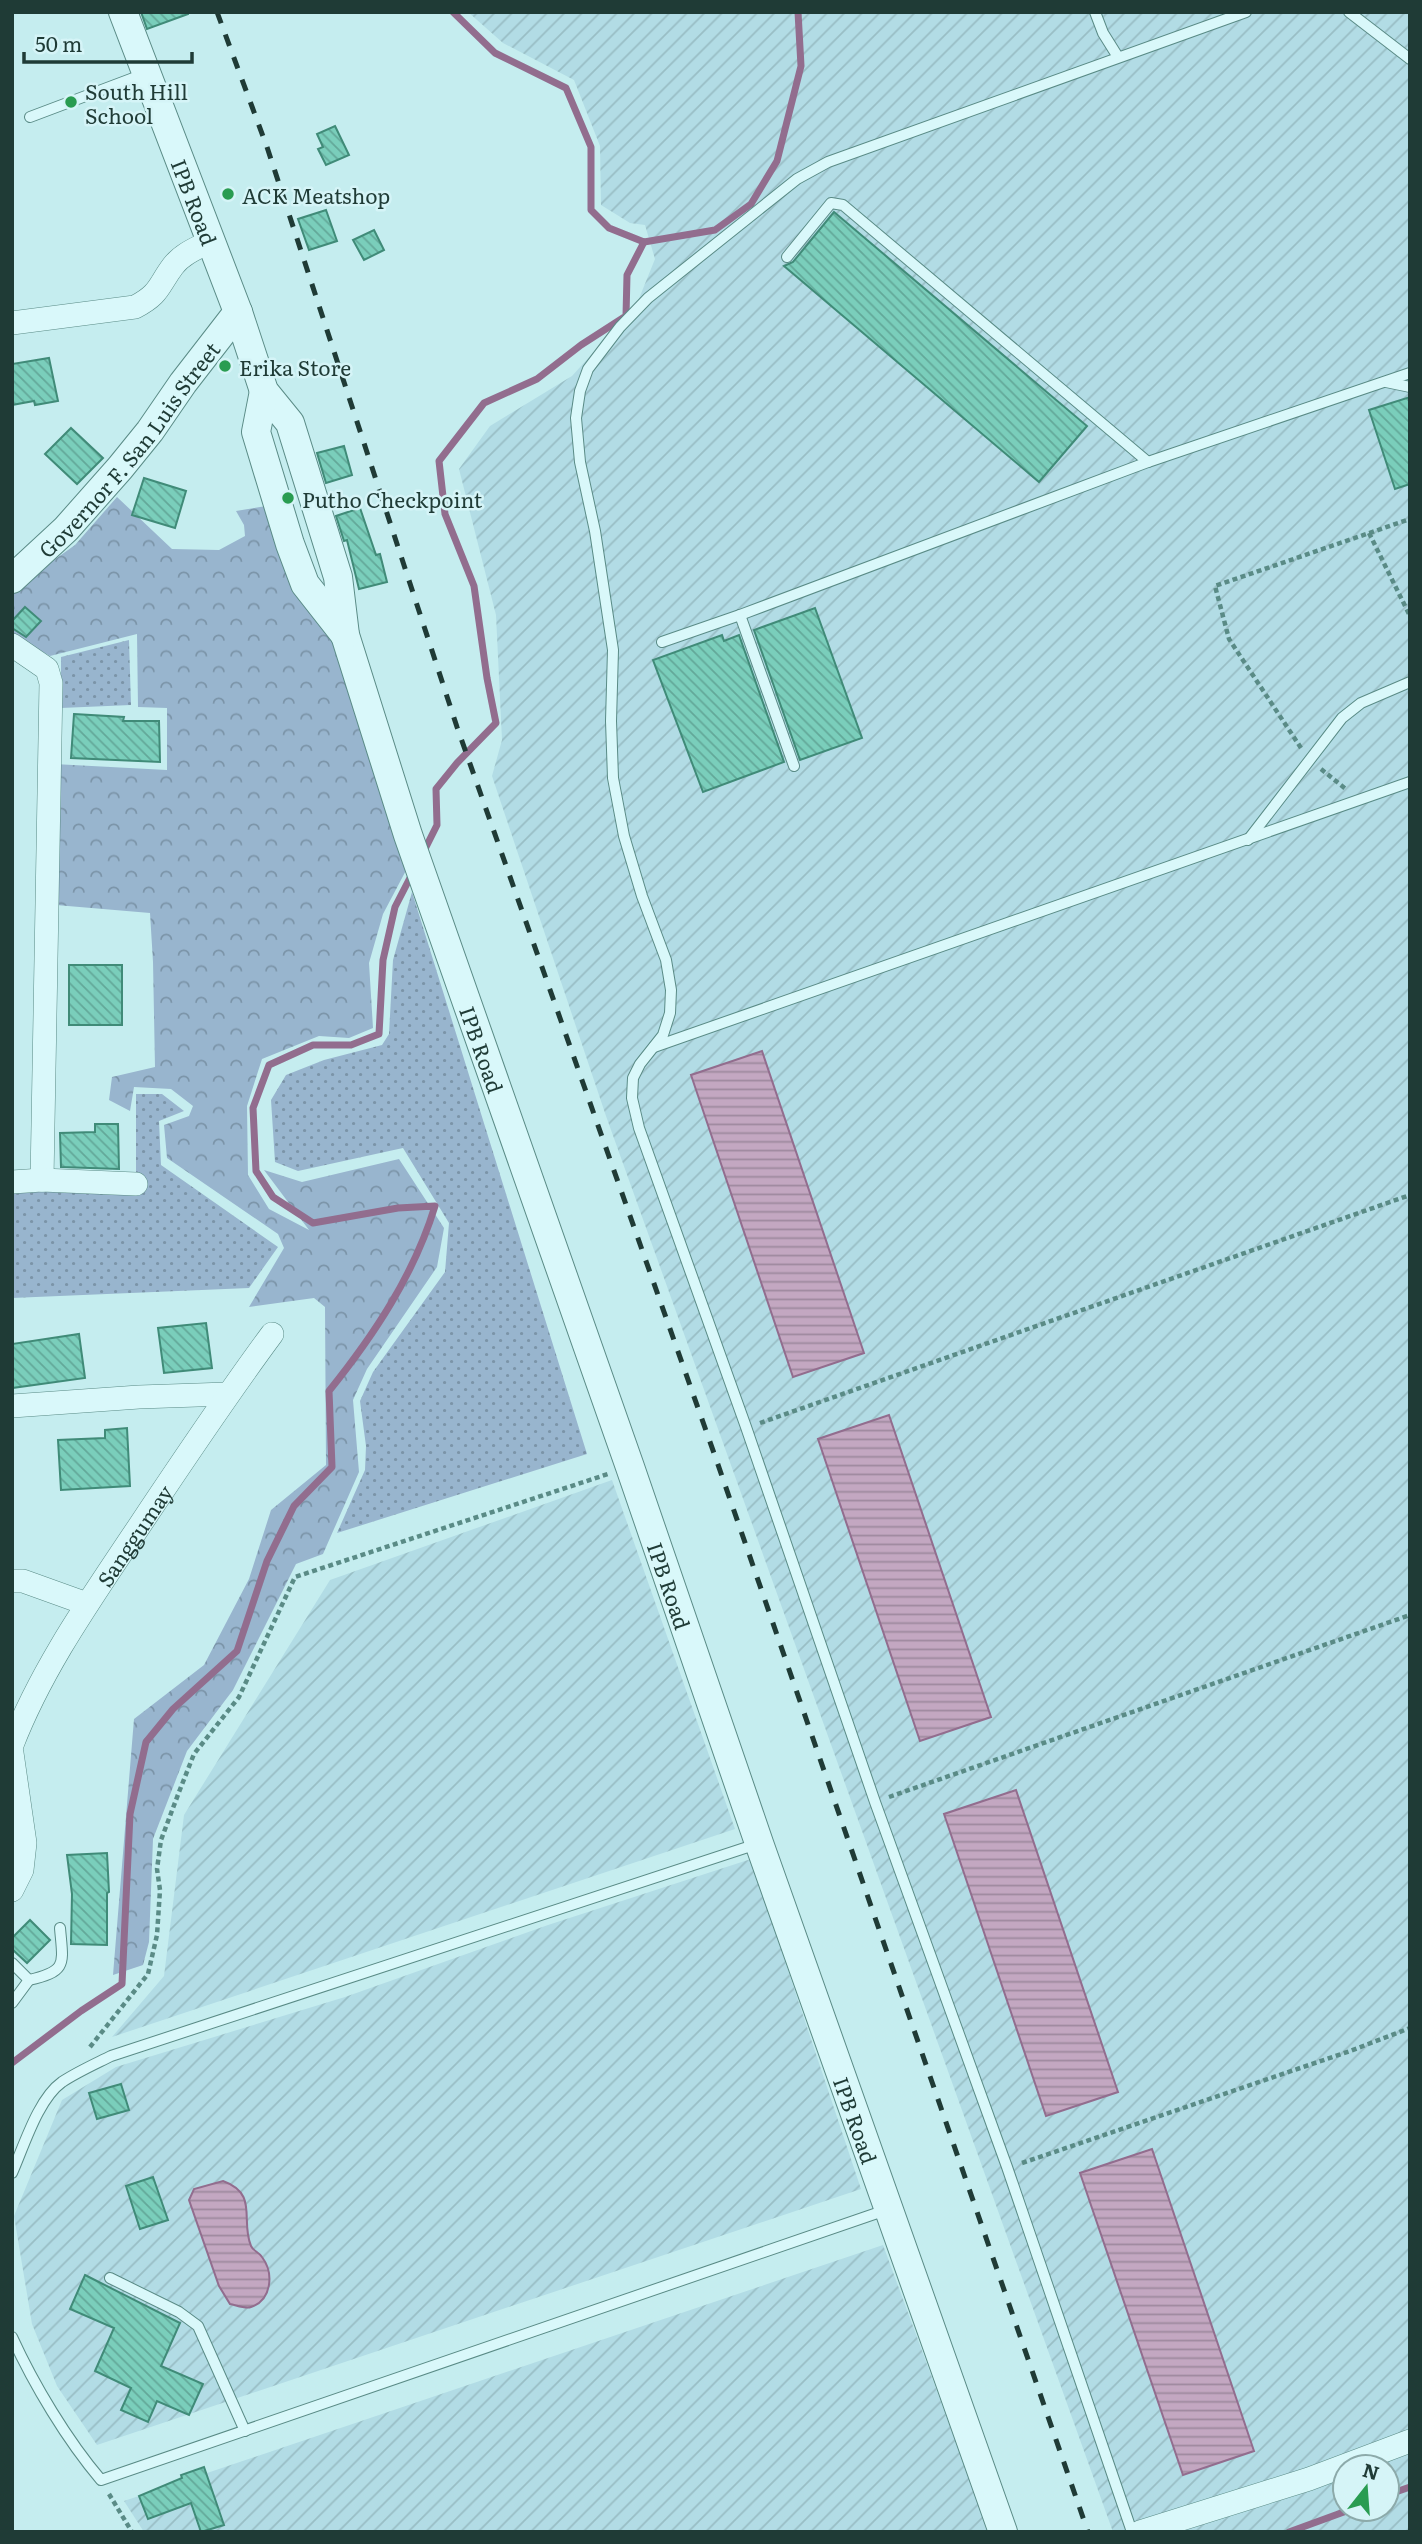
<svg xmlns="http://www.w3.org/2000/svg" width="1422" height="2544" viewBox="0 0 1422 2544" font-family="Literata,serif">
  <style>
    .farmland { fill: url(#farmland-furrows); fill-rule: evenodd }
    .grass { fill: url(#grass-dots) }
    .forest { fill: url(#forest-crowns) }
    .water { fill: url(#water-rules); stroke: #926d8e; stroke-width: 2 }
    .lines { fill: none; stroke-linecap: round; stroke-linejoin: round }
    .stream { stroke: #926d8e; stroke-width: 7 }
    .building { fill: url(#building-back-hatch); stroke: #408b78; stroke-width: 2 }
    .service-casing { stroke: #5a8b86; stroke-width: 12 }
    .minor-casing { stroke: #5a8b86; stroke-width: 24 }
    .tertiary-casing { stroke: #5a8b86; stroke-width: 30 }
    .path { stroke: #5a8b86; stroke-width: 4.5; stroke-dasharray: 5 3.5; stroke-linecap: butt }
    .service { stroke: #d9f8fa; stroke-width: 10 }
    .minor { stroke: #d9f8fa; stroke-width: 23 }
    .tertiary { stroke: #d9f8fa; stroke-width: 28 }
    .rail { stroke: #1f3b36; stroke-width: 5; stroke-dasharray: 12 12; stroke-linecap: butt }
    .poi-dot { fill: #299c51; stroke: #d5f4f7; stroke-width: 2.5 }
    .labels { text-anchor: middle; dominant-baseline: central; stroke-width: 5; stroke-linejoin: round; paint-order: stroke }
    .poi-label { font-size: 21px; fill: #1f3b36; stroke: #d5f4f7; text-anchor: start }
    .street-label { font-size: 21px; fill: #1f3b36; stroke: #d5f4f7 }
  </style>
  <defs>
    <pattern id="farmland-furrows" width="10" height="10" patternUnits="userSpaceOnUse" patternTransform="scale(1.75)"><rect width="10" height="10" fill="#b2dce5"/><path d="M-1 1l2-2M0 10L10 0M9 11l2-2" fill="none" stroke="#99bec5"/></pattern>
    <pattern id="grass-dots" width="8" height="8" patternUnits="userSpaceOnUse" patternTransform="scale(1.75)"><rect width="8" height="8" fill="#98b5ce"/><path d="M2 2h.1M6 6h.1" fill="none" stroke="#7b94a8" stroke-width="1.8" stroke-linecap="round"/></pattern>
    <pattern id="forest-crowns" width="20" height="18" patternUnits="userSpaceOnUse" patternTransform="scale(1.75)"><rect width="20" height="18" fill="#98b5ce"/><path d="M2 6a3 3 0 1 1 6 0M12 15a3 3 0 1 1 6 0" fill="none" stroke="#7b94a8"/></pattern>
    <pattern id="water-rules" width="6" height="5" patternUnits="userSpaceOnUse" patternTransform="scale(1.75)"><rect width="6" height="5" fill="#c3a7c1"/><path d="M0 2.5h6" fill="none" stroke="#9e899e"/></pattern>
    <pattern id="building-back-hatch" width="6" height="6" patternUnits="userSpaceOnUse" patternTransform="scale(1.75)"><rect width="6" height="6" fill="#7acebb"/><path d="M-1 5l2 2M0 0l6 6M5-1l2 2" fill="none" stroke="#63a899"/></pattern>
  </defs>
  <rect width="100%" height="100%" fill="#c5edef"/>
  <g class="farmland">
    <path d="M468 12H1410V2532H1113L606 1116 492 776 502 740 496 615 459 469 490 426 572 376 636 306 655 259 645 225 630 223 601 205 600 146 574 80 503 43ZM1345 2467H1387V2509H1345Z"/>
    <path d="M612 1480 735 1829 112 2037 164 1976 184 1815 330 1580Z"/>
    <path d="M751 1859 861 2189 97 2445 57 2386 32 2324 14 2216 62 2100 116 2067 345 1997 548 1925Z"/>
    <path d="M883 2245 989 2532H144L124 2501Z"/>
  </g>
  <g class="grass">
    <path d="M129 640 131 705 61 708V657Z"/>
    <path d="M412 892 587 1454 337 1533 365 1470 366 1446 360 1401 373 1372 445 1272 449 1223 403 1148 298 1171 275 1162 271 1100 286 1075 324 1060 382 1045 389 1034 393 960Z"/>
    <path d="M136 1094H162L184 1111 159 1121 161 1165 278 1247 249 1288 12 1298V1191H136Z"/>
  </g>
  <path class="forest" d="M117 497 172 549 219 550 245 536 244 525 236 511 266 506 338 642 411 861 383 914 369 963 373 1028 349 1038 319 1036 262 1059 247 1106 248 1175 269 1209 309 1230 264 1170 302 1182 399 1159 444 1228 437 1267 367 1369 353 1400 359 1472 323 1554 296 1564 233 1690 187 1751 153 1839 149 1942 143 1965 113 1975 134 1719 204 1665 249 1579 271 1510 326 1465 325 1307 314 1298 249 1307 284 1248 278 1234 167 1158 164 1125 189 1116 193 1106 171 1089 134 1087 130 1111 109 1100 112 1077 155 1067 153 962 150 913 56 905 54 764 167 770V708L138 707 137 634 50 656 12 634V590L75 545Z"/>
  <g class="water">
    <path d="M762 1051 864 1353 793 1377 691 1075Z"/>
    <path d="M889 1415 991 1717 920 1741 818 1439Z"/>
    <path d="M1016 1790 1118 2092 1046 2116 944 1814Z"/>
    <path d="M1152 2149 1254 2451 1183 2475 1080 2173Z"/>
    <path d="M223 2181C259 2194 240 2220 251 2246 253 2251 259 2252 262 2257 274 2273 272 2300 251 2307 245 2309 236 2305 230 2304L219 2286 189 2200 194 2189Z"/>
  </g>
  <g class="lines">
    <g class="stream">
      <path d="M453 12 495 53 566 88 591 147V210L609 228 644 242 715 230 751 204 777 161 801 66 798 12"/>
      <path d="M423 853 437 825 436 789 457 763 496 723 487 678 474 586 445 514 439 461 484 403 537 379 581 345 626 316 627 275 644 242"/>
      <path d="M12 2063 81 2011 122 1984 130 1814 146 1742 173 1709 237 1651 267 1561 294 1506 332 1467 329 1391C374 1335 414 1275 435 1206L398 1208 313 1223 273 1197 256 1171 253 1108 269 1065 313 1045H351L379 1034 383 960 395 907 413 872"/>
      <path d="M1387 2495 1410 2487"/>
      <path d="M1289 2532 1352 2509"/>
    </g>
  </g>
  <g class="building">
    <path d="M141 12H188V14L147 29Z"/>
    <path d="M335 126 349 155 326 165 318 149 323 147 317 134Z"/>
    <path d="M326 210 337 241 309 250 298 219Z"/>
    <path d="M834 212 1087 426 1039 482 784 266 793 262Z"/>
    <path d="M374 230 384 250 364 260 353 240Z"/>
    <path d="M49 358 58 401 35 405 34 401 12 405V364Z"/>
    <path d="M1410 397V484L1395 489 1369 410Z"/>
    <path d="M71 428 103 458 77 484 45 454Z"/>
    <path d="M344 446 352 475 326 483 317 453Z"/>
    <path d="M144 478 186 491 175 528 132 515Z"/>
    <path d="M360 508 376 555 380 554 387 582 359 589 347 540 344 541 336 516Z"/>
    <path d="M25 607 41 621 26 637 12 628V621Z"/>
    <path d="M815 608 862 738 800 760 754 630Z"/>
    <path d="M722 635 724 641 739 635 784 762 703 792 653 660Z"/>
    <path d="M74 714 124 717 123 721H159L160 762 71 758Z"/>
    <rect x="69" y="965" width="53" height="60"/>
    <path d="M95 1124H118L119 1169 61 1167 60 1133 95 1132Z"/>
    <path d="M206 1323 212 1368 164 1373 158 1328Z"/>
    <path d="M79 1334 85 1378 12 1388V1344Z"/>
    <path d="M127 1428 130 1486 61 1490 58 1440 105 1438V1430Z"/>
    <path d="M107 1853 109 1892 107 1893V1945L71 1944 72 1894 67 1855Z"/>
    <path d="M30 1920 50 1940 27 1963 12 1949V1938Z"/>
    <path d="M121 2084 129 2110 97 2119 89 2093Z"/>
    <path d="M153 2177 168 2220 140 2229 126 2186Z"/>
    <path d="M85 2275 180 2323 161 2366 203 2384 189 2415 157 2401 148 2422 121 2410 131 2388 95 2371 114 2328 70 2309Z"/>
    <path d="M204 2467 224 2525 201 2532 191 2503 148 2519 139 2496 182 2478 181 2475Z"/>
  </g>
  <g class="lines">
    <defs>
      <g id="service">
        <path d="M1095 12 1103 33 1118 57"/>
        <path d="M1349 12 1410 59"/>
        <path d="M30 117 144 74"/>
        <path d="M787 257 831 203 843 205 1148 462"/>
        <path d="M1386 382 1410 387"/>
        <path d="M740 615 794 766"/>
        <path d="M662 642 740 615 1148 462 1410 373"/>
        <path d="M1248 840 1342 718 1361 703 1410 682"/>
        <path d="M654 1047 1410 782"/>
        <path d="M12 1963 29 1980C68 1971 63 1964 60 1928"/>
        <path d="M12 2003 29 1980"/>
        <path d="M12 2173C24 2146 38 2099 62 2082 77 2072 95 2064 111 2056L757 1844"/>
        <path d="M110 2278 179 2312 198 2326 245 2431"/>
        <path d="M12 2337C34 2385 67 2440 101 2480L886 2210"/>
        <path d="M1132 2532 1007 2167 875 1802 746 1427 639 1128 632 1098 633 1078 640 1064 663 1035 670 1013 671 990 666 960 642 896 624 836 613 778 611 721 613 650 595 531 580 462 576 418 580 391 588 369 620 327 648 298 797 179 828 162 1246 12"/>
      </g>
      <g id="minor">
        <path d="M12 323 135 307C160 294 158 286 173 266 182 254 197 248 211 241"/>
        <path d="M12 645 47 669 51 683 42 1180"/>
        <path d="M12 1182 42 1180 136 1184"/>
        <path d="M12 1406 139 1397 227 1394"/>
        <path d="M12 1581H23L87 1604"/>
        <path id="s1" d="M12 1745C41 1670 88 1603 132 1537 178 1468 223 1400 272 1334"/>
        <path d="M12 1753 25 1843 22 1870 12 1890"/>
        <path d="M1140 2532 1309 2479 1410 2441"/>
      </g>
      <g id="tertiary">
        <path id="s2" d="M123 12 238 312 264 391 290 423 338 577 345 635 408 835 630 1467 759 1843 1003 2532"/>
        <path d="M264 391 256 432 290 544 305 584 345 635"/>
        <path id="s3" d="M12 579 66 529 120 468 150 431 183 383 238 312"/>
      </g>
    </defs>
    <use href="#service" class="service-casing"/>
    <use href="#minor" class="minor-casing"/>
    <use href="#tertiary" class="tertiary-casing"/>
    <g class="path">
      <path d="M1369 533 1410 616"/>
      <path d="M1301 748 1229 639 1215 586 1410 519"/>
      <path d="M1321 769 1347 790"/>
      <path d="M760 1423 1410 1195"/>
      <path d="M889 1797 1410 1615"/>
      <path d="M90 2047 148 1974 157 1935 160 1890 157 1869 161 1840 179 1792 194 1754 239 1697 295 1577 608 1474"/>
      <path d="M1022 2163 1350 2051 1410 2028"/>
      <path d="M109 2494 132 2532"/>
    </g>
    <use href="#service" class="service"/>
    <use href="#minor" class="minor"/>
    <use href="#tertiary" class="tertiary"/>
    <path class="rail" d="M217 12 267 147 457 727 715 1456 1088 2532"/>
  </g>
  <g class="poi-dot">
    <circle cx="71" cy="102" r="7"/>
    <circle cx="228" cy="194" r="7"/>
    <circle cx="225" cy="366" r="7"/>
    <circle cx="288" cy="498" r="7"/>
  </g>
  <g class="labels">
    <g class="poi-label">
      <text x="85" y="90">South Hill<tspan x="85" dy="24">School</tspan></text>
      <text x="242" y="194">ACK Meatshop</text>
      <text x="239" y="366">Erika Store</text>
      <text x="302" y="498">Putho Checkpoint</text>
    </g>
    <g class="street-label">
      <text stroke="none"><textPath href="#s2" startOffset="203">IPB Road</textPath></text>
      <text stroke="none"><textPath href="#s3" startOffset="175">Governor F. San Luis Street</textPath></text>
      <text stroke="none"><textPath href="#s2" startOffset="1102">IPB Road</textPath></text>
      <text stroke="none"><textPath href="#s1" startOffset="243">Sanggumay</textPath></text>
      <text stroke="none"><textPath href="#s2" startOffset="1670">IPB Road</textPath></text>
      <text stroke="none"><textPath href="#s2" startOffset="2236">IPB Road</textPath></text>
    </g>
  </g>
  <rect width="1422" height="2544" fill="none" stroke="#1f3b36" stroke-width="28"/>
  <g transform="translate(1366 2488) rotate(17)"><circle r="33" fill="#d5f4f7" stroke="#8caaaa" stroke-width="2"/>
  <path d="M0-5L12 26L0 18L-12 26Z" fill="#299c51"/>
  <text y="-10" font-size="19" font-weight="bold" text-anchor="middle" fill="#1f3b36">N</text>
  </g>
  <path d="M24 52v10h168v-10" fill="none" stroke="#1f3b36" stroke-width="3.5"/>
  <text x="35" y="52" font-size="21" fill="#1f3b36" stroke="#d5f4f7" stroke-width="5" paint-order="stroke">50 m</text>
</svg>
